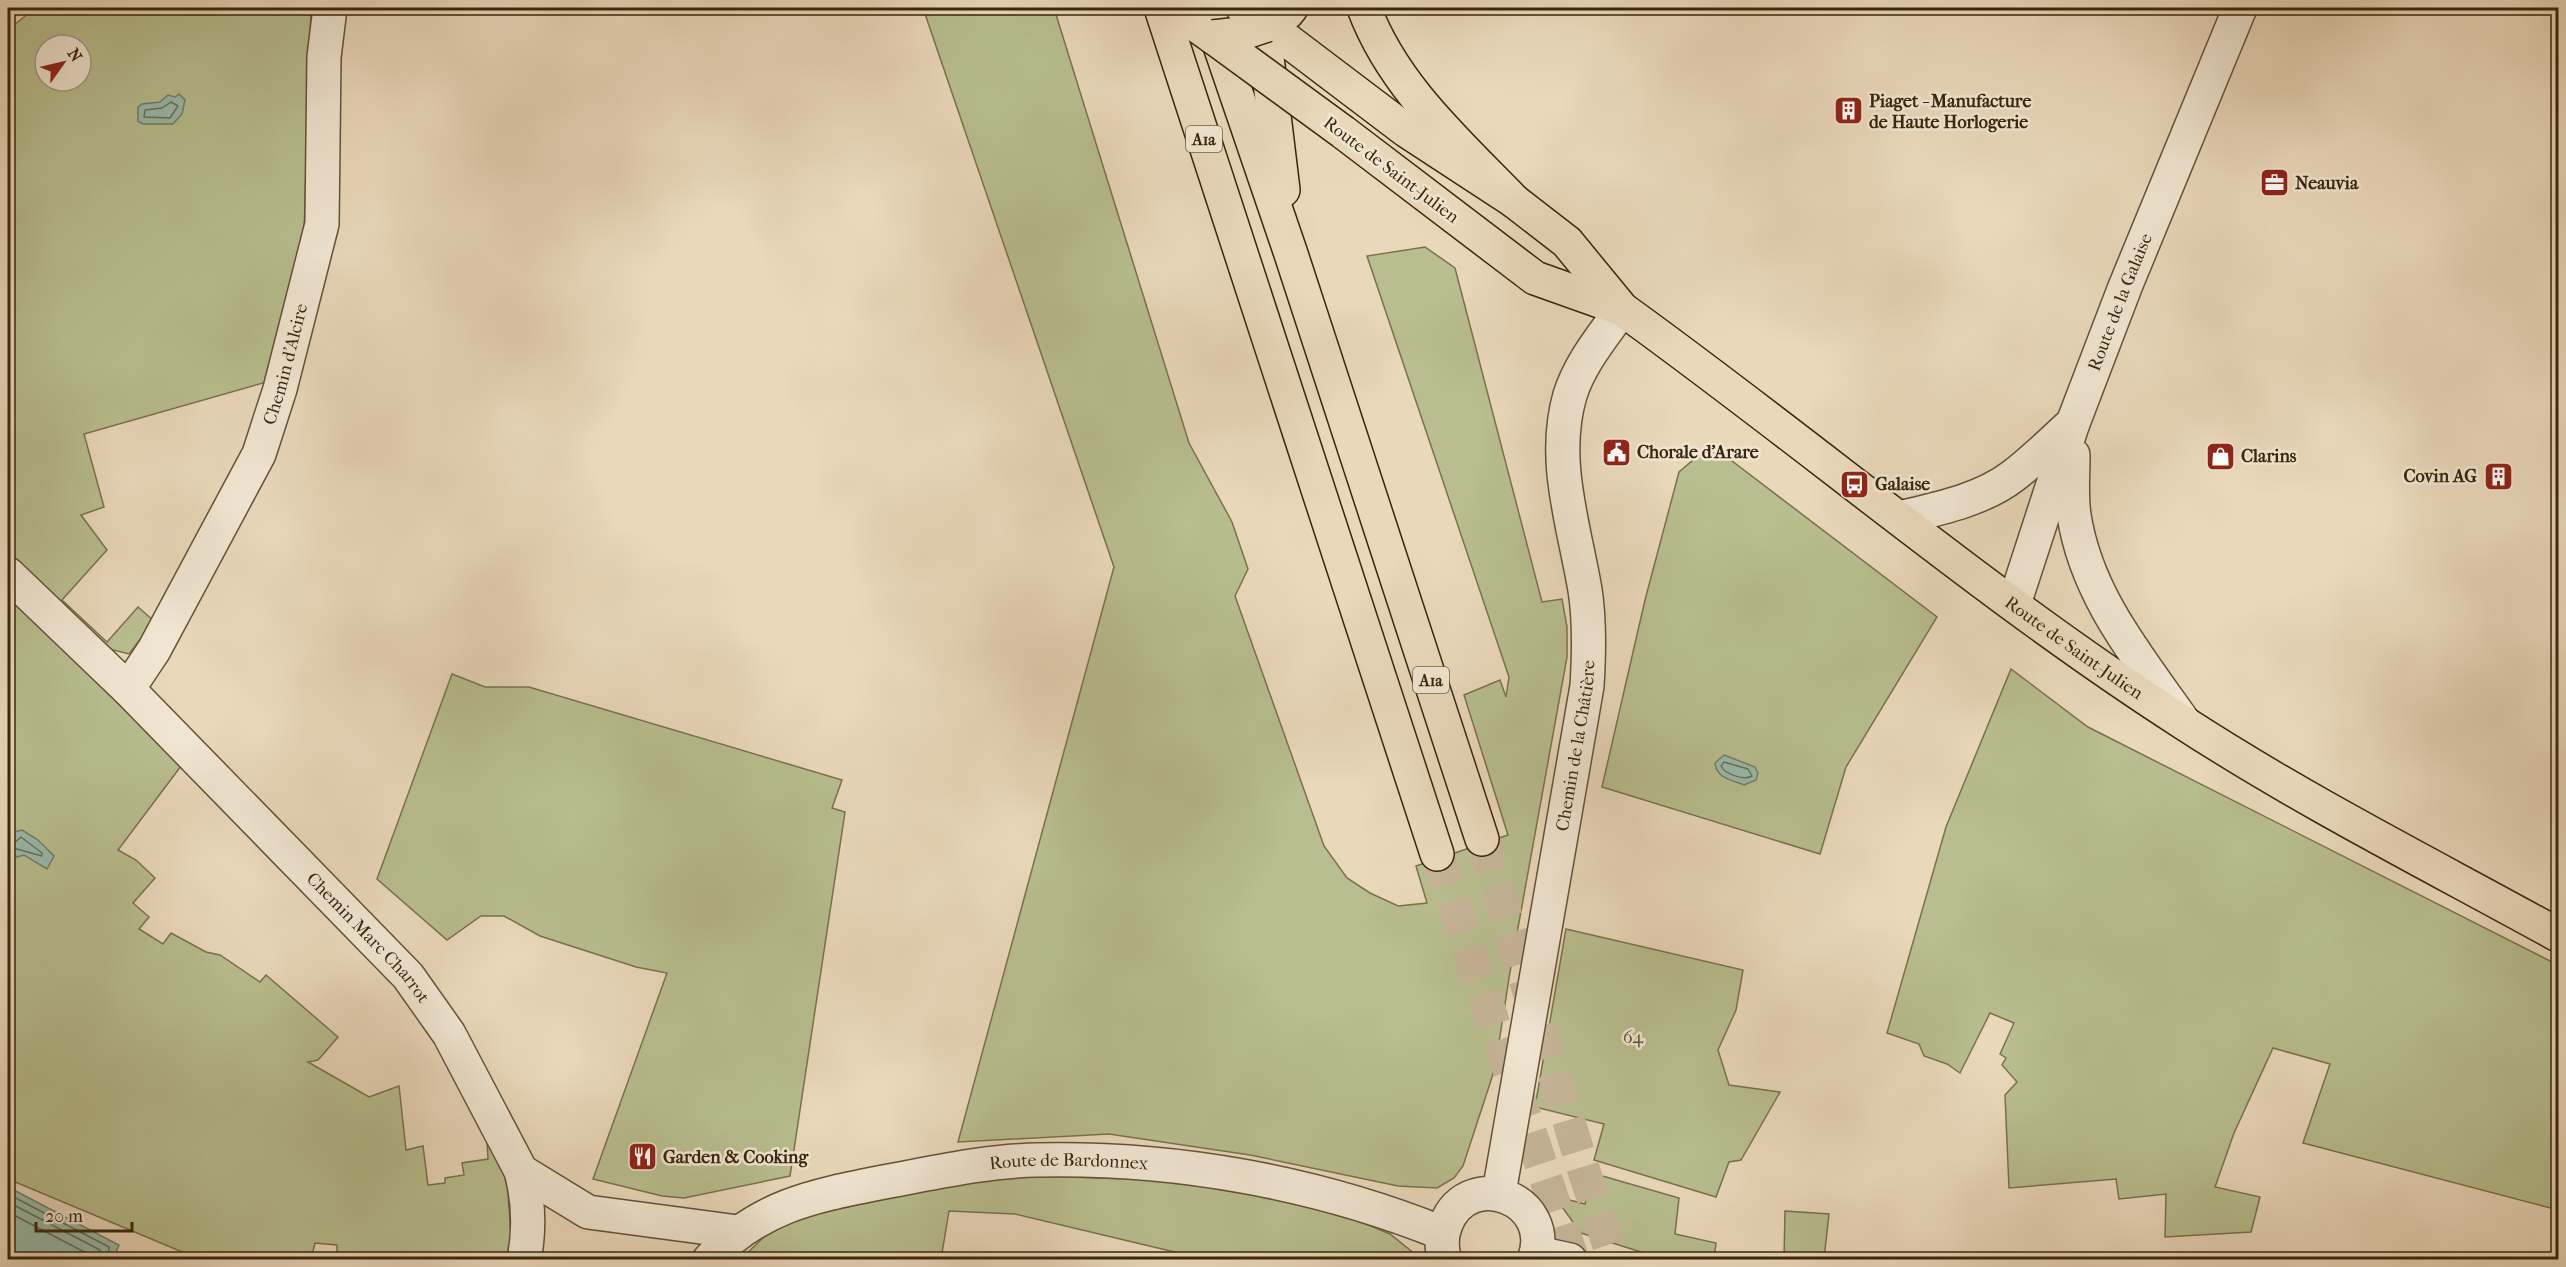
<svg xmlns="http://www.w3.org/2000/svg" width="2566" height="1267" viewBox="0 0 2566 1267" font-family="'IM FELL French Canon',serif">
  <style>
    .green { fill: #b8be8f; stroke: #78724d; stroke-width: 1.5; fill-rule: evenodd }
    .water { fill: #98bbab; stroke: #727f6b; stroke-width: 1.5 }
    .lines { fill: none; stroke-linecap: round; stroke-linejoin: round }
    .shore { stroke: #68705b; stroke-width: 1.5 }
    .highway-tunnel { stroke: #c6b498; stroke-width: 33; stroke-dasharray: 33 16; stroke-linecap: butt }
    .minor-casing { stroke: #645237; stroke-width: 36 }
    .major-casing { stroke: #38260b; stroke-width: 36 }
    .highway-casing { stroke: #38260b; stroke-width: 36 }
    .minor { stroke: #f1e6d3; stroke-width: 33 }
    .major { stroke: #ead8bb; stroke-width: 33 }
    .highway { stroke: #ead8bb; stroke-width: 33 }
    .major-bridge-casing { stroke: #38260b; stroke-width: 36; stroke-linecap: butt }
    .highway-bridge-casing { stroke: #38260b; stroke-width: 36; stroke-linecap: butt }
    .major-bridge { stroke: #ead8bb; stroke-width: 33 }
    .highway-bridge { stroke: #ead8bb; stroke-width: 33 }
    .labels { text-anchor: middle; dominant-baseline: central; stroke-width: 5; stroke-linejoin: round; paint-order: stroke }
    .shield { fill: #f1e6d3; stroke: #706047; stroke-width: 1.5 }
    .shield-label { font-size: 16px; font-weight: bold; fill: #38260b }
    .poi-label { font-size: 18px; font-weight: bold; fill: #38260b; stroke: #f1e6d3; text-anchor: start }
    .street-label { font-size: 18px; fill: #38260b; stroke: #f1e6d3 }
    .park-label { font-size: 18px; font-style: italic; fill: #584c2c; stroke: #f1e6d3 }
  </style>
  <rect width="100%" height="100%" fill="#ead8bb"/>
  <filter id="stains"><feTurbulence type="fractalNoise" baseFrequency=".00333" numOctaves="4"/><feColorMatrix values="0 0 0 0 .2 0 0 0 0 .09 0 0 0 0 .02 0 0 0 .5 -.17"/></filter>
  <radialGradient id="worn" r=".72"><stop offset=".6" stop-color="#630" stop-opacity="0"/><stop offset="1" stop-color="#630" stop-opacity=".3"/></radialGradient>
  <g class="green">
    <path d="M35 8H311L304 234 270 381 84 434 104 507 81 515 107 550 62 600 107 642 138 607 154 621 129 654 98 646 32 584 8 557V30ZM45 45H81V81H45Z"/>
    <path d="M923 8H1054L1189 443 1232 522 1248 569 1235 596 1324 846 1347 878 1370 893 1398 906 1427 903 1416 866 1508 835 1464 695 1500 680 1506 697 1509 677 1367 256 1425 247 1455 268 1542 602 1562 599 1567 627V657L1510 972 1495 1068 1463 1166 1454 1178 1437 1188 1398 1186 1250 1155 1109 1134 958 1142 1114 567Z"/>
    <path d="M1711 445 1937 617 1846 767 1820 854 1602 787 1645 600 1679 472Z"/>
    <path d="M8 594 181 766 118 850 136 860 155 878 133 903 149 917 139 929 163 944 171 933 206 952 220 955 260 982 266 975 338 1037 318 1060 308 1062 369 1097 399 1086 406 1150 423 1146 428 1185 445 1183V1178L464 1175 462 1163 488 1159 487 1142 507 1179 511 1237 508 1259H337V1245L315 1243 311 1259H199L8 1179Z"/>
    <path d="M2011 669 2088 727 2558 965V1210L2303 1143 2330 1064 2273 1048 2234 1133 2215 1187 2260 1197 2251 1232 2165 1237 2166 1194 2119 1199 2116 1179 2009 1188 2005 1095 2017 1082 2002 1065 2006 1058 2000 1054 2014 1023 1990 1013 1960 1073 1947 1064 1924 1056 1919 1044 1887 1033 1946 827Z"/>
    <path d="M452 674 485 687H529L842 780 832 808 845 812 790 1176 684 1198 662 1196 593 1179 667 973 636 967 540 936 504 916H481L447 940 377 879Z"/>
    <path d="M1566 929 1743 970 1736 1010 1718 1050 1729 1085 1780 1092 1741 1160 1729 1162 1716 1197 1594 1160 1604 1124 1535 1107Z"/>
    <path d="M1592 1173 1679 1198 1675 1234 1716 1243 1714 1259H1663L1581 1233 1554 1196 1585 1204Z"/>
    <path d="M1034 1176 1162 1180 1285 1200 1344 1215 1390 1234 1421 1259H1204L1015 1214 949 1211 941 1259 740 1260 765 1236 793 1219 953 1184Z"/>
    <path d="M1785 1211 1829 1214 1824 1259H1784Z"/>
  </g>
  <g class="water">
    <path d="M179 94 185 100 182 114 173 124H143L138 121V107L142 104 160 102 168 95 175 97Z"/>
    <path d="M1724 755 1755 767 1758 773 1756 780 1744 785C1732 780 1716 778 1715 763Z"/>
    <path d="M22 830 38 840 54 856 47 869 24 855 17 857 8 852V842L14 832Z"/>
    <path d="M8 1187 119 1245 113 1259H8Z"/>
  </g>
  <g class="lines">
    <g class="shore">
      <path d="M171 102 178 106 170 118 144 117 145 110 162 108Z"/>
      <path d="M1724 762 1748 769 1752 776C1744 781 1725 774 1721 766Z"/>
      <path d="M21 837 42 853V856L13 848V844Z"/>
      <path d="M8 1194 109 1247 108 1260"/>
      <path d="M8 1202 100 1250 101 1260"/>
      <path d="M8 1212 90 1255 92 1260"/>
    </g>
    <g class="highway-tunnel">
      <path d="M1482 839 1585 1174 1614 1260"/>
      <path d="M1437 854 1573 1260"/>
    </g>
    <defs>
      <g id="minor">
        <path d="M2073 455C2073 474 2071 496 2074 515 2086 595 2138 657 2183 721"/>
        <path d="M1899 518C1937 509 1982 500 2013 476 2034 460 2053 441 2073 423"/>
        <path id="s1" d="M8 574 128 689 408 976 449 1034 521 1171 588 1212 738 1232"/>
        <path id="s2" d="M2014 604 2073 423 2125 287 2240 8"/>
        <path id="s3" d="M128 689 154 650 259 454 280 389 322 224 324 57 330 8"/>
        <path d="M521 1171C529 1201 530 1229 524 1260"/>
        <path id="s4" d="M1499 1193 1587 686C1589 654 1590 621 1585 590 1574 525 1551 460 1570 395 1580 363 1603 336 1622 309"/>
        <path d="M1537 1253 1570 1260"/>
        <path id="s5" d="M709 1260C760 1204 819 1195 889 1181 938 1172 987 1161 1037 1160 1175 1157 1315 1182 1442 1233"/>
        <path d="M1445 1260C1441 1248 1441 1236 1446 1224 1469 1165 1557 1200 1534 1260"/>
      </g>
      <g id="major">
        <path d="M1172 8 1213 37"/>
        <path id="s6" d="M1267 25 1407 131 1514 201 1567 242 1622 309C1811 445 1988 597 2184 723 2304 801 2433 866 2558 935"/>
        <path d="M1343 132 1535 278 1622 309"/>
      </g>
      <g id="highway">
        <path d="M1161 8 1437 854"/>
        <path d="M1207 8 1290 251 1482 839"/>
        <path d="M1261 8 1283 190"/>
        <path d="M1364 8C1393 86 1457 142 1514 201"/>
        <path d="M1267 25 1287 13 1291 8"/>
      </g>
    </defs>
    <use href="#minor" class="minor-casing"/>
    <use href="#major" class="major-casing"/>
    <use href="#highway" class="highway-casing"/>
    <use href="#minor" class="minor"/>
    <use href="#major" class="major"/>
    <use href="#highway" class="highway"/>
    <defs>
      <g id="major-bridge">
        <path d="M1243 8 1267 25"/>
        <path d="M1213 37 1343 132"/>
      </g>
      <path id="highway-bridge" d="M1213 37 1240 34 1267 25"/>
    </defs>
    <use href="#major-bridge" class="major-bridge-casing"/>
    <use href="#highway-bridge" class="highway-bridge-casing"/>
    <use href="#major-bridge" class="major-bridge"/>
    <use href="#highway-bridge" class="highway-bridge"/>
  </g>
  <defs>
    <symbol id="building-square" viewBox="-11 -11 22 22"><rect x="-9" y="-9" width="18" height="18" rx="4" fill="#8f2418" stroke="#f1e6d3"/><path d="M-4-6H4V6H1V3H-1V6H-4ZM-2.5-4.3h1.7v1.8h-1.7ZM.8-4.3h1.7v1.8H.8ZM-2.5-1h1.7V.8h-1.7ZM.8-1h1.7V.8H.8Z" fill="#fff"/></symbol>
    <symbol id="office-square" viewBox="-11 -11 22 22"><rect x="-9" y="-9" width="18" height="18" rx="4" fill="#8f2418" stroke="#f1e6d3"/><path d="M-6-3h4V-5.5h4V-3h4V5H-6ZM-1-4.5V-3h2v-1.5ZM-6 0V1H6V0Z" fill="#fff"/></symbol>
    <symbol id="civic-square" viewBox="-11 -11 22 22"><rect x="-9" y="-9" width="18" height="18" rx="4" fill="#8f2418" stroke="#f1e6d3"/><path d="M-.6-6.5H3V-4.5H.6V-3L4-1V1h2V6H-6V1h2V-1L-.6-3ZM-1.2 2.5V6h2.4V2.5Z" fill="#fff"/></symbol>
    <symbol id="shop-square" viewBox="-11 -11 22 22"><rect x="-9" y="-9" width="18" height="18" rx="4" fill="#8f2418" stroke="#f1e6d3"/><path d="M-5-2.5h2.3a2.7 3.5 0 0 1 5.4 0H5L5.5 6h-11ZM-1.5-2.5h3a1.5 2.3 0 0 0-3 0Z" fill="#fff"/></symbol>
    <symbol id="bus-square" viewBox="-11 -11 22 22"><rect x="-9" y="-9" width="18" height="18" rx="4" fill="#8f2418" stroke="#f1e6d3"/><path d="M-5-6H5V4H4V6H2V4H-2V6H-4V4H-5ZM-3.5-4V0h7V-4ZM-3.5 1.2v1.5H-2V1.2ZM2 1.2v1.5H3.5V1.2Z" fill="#fff"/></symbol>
    <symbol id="restaurant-square" viewBox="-11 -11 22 22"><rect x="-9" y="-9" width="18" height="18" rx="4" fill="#8f2418" stroke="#f1e6d3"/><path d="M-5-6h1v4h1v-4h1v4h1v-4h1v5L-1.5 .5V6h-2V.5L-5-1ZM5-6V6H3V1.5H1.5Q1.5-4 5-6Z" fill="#fff"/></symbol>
  </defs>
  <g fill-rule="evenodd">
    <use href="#building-square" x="1832" y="94" width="33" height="33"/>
    <use href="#office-square" x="2258" y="166" width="33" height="33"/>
    <use href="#civic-square" x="1600" y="436" width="33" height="33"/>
    <use href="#shop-square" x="2204" y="440" width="33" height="33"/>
    <use href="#building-square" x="2482" y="460" width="33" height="33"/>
    <use href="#bus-square" x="1838" y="468" width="33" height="33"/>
    <use href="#restaurant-square" x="626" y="1140" width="33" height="33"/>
  </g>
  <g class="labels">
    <g class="shield">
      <rect x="1186" y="126" width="36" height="26" rx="4.5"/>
      <rect x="1413" y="667" width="36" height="26" rx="4.5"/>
    </g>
    <g class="shield-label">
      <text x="1204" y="139">A1a</text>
      <text x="1431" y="680">A1a</text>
    </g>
    <g class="poi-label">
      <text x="1869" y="101">Piaget - Manufacture<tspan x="1869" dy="21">de Haute Horlogerie</tspan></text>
      <text x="2295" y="183">Neauvia</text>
      <text x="1637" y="452">Chorale d’Arare</text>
      <text x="2241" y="456">Clarins</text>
      <text x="2477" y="476" text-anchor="end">Covin AG</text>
      <text x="1875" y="484">Galaise</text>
      <text x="663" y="1157">Garden &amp; Cooking</text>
    </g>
    <g class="street-label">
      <text transform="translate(1391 170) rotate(37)">Route de Saint-Julien</text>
      <text stroke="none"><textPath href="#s2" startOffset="320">Route de la Galaise</textPath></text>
      <text stroke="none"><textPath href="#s3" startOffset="363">Chemin d'Alcire</textPath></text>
      <text stroke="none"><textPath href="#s6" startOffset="1022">Route de Saint-Julien</textPath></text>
      <text stroke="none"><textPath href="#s4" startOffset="454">Chemin de la Châtière</textPath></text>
      <text stroke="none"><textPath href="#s1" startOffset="512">Chemin Marc Charrot</textPath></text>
      <text stroke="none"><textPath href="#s5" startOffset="382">Route de Bardonnex</textPath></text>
    </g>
    <g class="park-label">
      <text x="1633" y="1037">64</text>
    </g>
  </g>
  <rect width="2566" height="1267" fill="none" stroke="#ead8bb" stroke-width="30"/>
  <rect x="9" y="9" width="2548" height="1249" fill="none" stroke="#38260b" stroke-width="3"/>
  <rect x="15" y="15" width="2536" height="1237" fill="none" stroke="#38260b" stroke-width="1.5"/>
  <g transform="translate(63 63) rotate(56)"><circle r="28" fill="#f1e6d3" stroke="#a79983" stroke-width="1.5"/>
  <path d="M0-4.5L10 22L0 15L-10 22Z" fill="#8f2418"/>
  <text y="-9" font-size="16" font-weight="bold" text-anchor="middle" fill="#38260b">N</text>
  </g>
  <path d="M36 1222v9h96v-9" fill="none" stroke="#38260b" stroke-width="3"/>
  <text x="45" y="1222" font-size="18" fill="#38260b" stroke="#f1e6d3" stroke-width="4.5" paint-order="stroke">20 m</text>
  <rect width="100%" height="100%" filter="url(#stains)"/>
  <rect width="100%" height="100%" fill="url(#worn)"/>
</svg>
